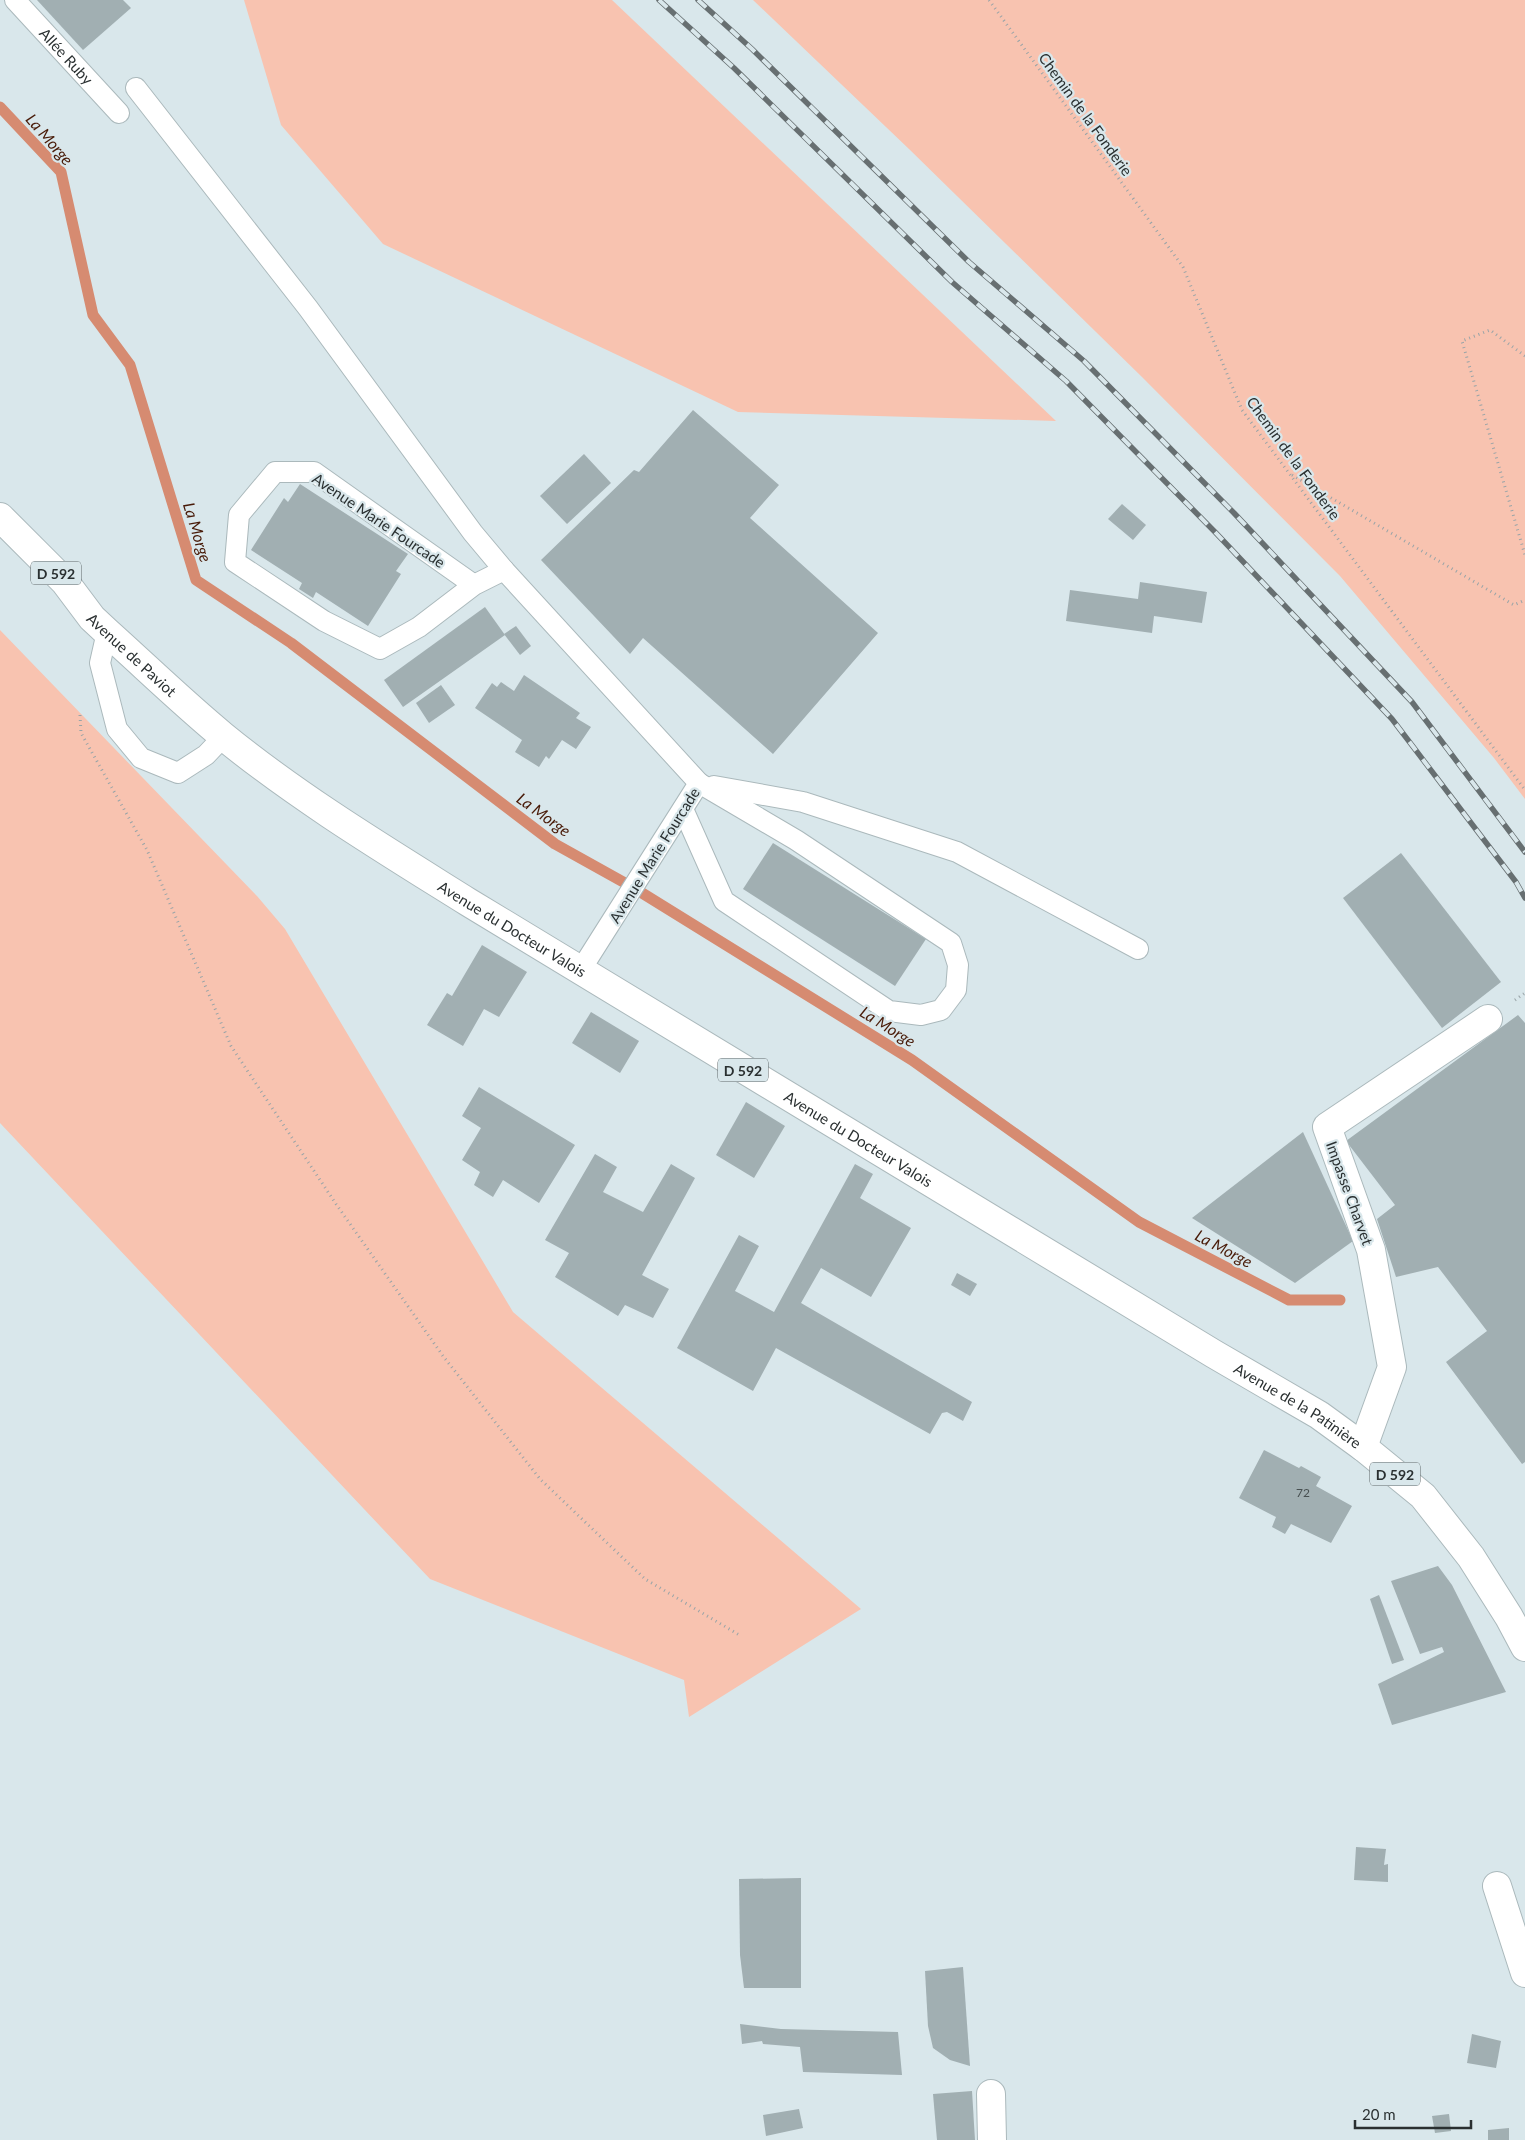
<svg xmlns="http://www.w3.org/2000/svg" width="1525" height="2140" viewBox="0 0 1525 2140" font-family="Lato,sans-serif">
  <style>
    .green { fill: #f8c3b0 }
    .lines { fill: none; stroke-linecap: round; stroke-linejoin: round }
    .stream { stroke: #d68b71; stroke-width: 11 }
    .building { fill: #a1afb2 }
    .lane-casing { stroke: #abb9bc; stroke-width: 22 }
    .street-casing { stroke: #abb9bc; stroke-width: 30 }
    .primary-casing { stroke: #abb9bc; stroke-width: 30 }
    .path { stroke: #99a4a7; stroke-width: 3; stroke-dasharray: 1 4; stroke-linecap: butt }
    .lane { stroke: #fff; stroke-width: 20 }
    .street { stroke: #fff; stroke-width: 28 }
    .primary { stroke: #fff; stroke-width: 28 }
    .rail-casing { stroke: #676f71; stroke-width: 5.5 }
    .rail { stroke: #d9e7eb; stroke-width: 4; stroke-dasharray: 11; stroke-linecap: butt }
    .labels { text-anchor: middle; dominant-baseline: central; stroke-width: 4.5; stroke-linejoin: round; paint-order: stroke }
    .number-label { font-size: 12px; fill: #485051 }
    .shield { fill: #d9e7eb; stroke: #5e6769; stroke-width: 1 }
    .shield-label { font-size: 14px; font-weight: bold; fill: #2a3031 }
    .street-label { font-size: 15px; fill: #2a3031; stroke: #d9e7eb }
    .water-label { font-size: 16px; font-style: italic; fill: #481a07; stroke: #d9e7eb }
  </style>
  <rect width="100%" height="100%" fill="#d9e7eb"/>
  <g class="green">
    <path d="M244 0H612L1056 421 738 412 383 244 281 125Z"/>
    <path d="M753 0H1525V799L1494 758 1340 576 1142 377 909 149Z"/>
    <path d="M0 630 257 896 285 929 513 1312 861 1609 689 1717 684 1680 430 1579 0 1123Z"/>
  </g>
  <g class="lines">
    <path class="stream" d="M0 107 61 172 93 315 130 365 196 580 291 643 555 844 634 888 912 1060 1139 1222 1289 1300H1340"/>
  </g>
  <g class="building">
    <path d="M37 0H123L131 8 83 50Z"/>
    <path d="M693 410 779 485 750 518 878 633 773 754 643 638 630 654 541 560 634 470 639 472Z"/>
    <path d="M584 454 611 483 567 524 540 496Z"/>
    <path d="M300 484 408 554 396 571 401 574 368 626 316 592 313 598 299 589 302 583 251 550 284 498 288 502Z"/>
    <path d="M1122 504 1146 525 1133 540 1108 519Z"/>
    <path d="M1140 582 1207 592 1202 623 1154 616 1152 633 1066 621 1070 590 1138 599Z"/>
    <path d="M485 607 505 635 403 707 384 680Z"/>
    <path d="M516 626 531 646 520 655 504 634Z"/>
    <path d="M524 675 580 713 576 718 591 727 576 749 562 740 549 759 546 756 539 767 515 752 522 740 475 708 492 683 497 687 501 682 514 691Z"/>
    <path d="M441 685 455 705 429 723 416 703Z"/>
    <path d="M773 843 926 939 895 986 743 889Z"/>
    <path d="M1401 853 1501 982 1442 1028 1343 898Z"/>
    <path d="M482 945 527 972 499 1017 484 1009 463 1046 427 1025 447 993 452 996Z"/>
    <path d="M591 1012 639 1041 620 1073 572 1043Z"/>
    <path d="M1518 1015 1525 1023V1462L1522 1464 1446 1362 1487 1331 1438 1267 1396 1277 1377 1219 1395 1205 1346 1141Z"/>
    <path d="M479 1087 575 1145 539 1203 503 1180 493 1197 474 1185 480 1172 462 1160 481 1128 462 1116Z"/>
    <path d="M746 1102 785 1126 754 1178 716 1155Z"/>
    <path d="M1303 1132 1353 1241 1295 1283 1192 1218Z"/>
    <path d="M595 1154 617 1167 603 1192 643 1212 671 1164 695 1178 642 1275 669 1289 653 1318 625 1305 618 1316 555 1277 569 1253 545 1240Z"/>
    <path d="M855 1164 873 1174 860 1198 911 1228 871 1297 821 1268 801 1303 972 1402 963 1421 947 1412 942 1413 930 1434 776 1348 753 1391 677 1348 739 1235 759 1246 735 1291 774 1312Z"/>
    <path d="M957 1273 977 1284 970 1296 951 1285Z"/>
    <path d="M1264 1450 1299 1468 1301 1466 1321 1477 1316 1486 1352 1506 1331 1543 1291 1524 1285 1534 1272 1527 1276 1517 1239 1498Z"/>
    <path d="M1438 1566 1452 1585 1506 1692 1392 1725 1378 1684 1444 1652 1442 1647 1420 1654 1391 1581Z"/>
    <path d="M1379 1595 1404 1660 1392 1664 1370 1599Z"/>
    <path d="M1356 1847 1386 1849 1384 1865 1388 1864V1882L1354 1880Z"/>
    <path d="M801 1878V1988H744L740 1955 739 1879Z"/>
    <path d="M963 1967 970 2066 950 2060 933 2048 928 2026 925 1971Z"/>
    <path d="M740 2024 781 2029 898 2032 902 2075 803 2072 800 2047 763 2044 762 2041 742 2044Z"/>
    <path d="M1472 2034 1501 2041 1496 2068 1467 2063Z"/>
    <path d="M972 2091 975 2140H937L933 2094Z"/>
    <path d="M799 2109 803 2128 766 2136 763 2115Z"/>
    <path d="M1449 2114 1451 2131 1435 2133 1432 2116Z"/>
    <path d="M1509 2128V2140H1488V2130Z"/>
  </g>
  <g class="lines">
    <defs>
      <g id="lane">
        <path id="s1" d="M15 0 119 113"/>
        <path d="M136 88 308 308 473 533 504 570"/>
        <path d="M474 585 314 472H275L239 515 235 562 324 621 380 649 419 627 474 585 504 570 699 783 580 971"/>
        <path d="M107 632 100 663 117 729 141 758 178 773 206 755 224 736"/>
        <path d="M714 786 803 802 957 852 1138 949"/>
        <path d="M683 809 724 901 889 1011 921 1015 941 1010 956 990 958 965 951 943 796 840 699 783"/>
      </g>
      <g id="street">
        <path d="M1363 1447 1392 1367 1371 1250 1327 1127 1488 1019"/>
        <path d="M1497 1886 1525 1973"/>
        <path d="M991 2094 992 2140"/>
      </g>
      <g id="primary">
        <path id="s2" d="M0 517 65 582 92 618 107 632C146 667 183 703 223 736 299 798 385 850 468 902L1214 1354 1319 1415 1363 1447 1423 1496 1471 1557 1509 1617 1525 1647"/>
      </g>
    </defs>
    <use href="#lane" class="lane-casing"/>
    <use href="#street" class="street-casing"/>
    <use href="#primary" class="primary-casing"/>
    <g class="path">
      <path d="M989 0 1183 267 1242 410 1525 790"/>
      <path d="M1525 356 1490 330 1462 341 1525 555"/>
      <path d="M1292 475 1514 605 1525 600"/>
      <path d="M80 715 81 733 147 850 231 1046 336 1204 443 1356 540 1479 645 1579 741 1636"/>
      <path d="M1515 1000 1525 993"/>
    </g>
    <use href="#lane" class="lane"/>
    <use href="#street" class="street"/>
    <use href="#primary" class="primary"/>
    <defs>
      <g id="rail">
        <path d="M659 0 734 68 952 282 1066 381 1215 532 1392 719 1516 882 1525 898"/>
        <path d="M698 0 752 49 969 262 1084 361 1234 513 1412 702 1525 852"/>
      </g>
    </defs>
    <use href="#rail" class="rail-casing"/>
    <use href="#rail" class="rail"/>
  </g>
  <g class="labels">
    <g class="number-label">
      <text x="1303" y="1492">72</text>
    </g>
    <g class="shield">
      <rect x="31" y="561.5" width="50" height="23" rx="4"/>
      <rect x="718" y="1058.5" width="50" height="23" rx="4"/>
      <rect x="1370" y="1462.5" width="50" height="23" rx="4"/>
    </g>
    <g class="shield-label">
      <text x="56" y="573">D 592</text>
      <text x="743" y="1070">D 592</text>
      <text x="1395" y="1474">D 592</text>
    </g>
    <g class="street-label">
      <text stroke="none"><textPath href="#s1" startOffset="76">Allée Ruby</textPath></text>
      <text transform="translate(1086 114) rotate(54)">Chemin de la Fonderie</text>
      <text transform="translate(1294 458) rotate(54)">Chemin de la Fonderie</text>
      <text transform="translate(379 520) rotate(34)">Avenue Marie Fourcade</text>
      <text stroke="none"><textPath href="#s2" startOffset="191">Avenue de Paviot</textPath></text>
      <text transform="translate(654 855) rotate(-58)">Avenue Marie Fourcade</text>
      <text stroke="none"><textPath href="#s2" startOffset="661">Avenue du Docteur Valois</textPath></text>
      <text stroke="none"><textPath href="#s2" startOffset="1066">Avenue du Docteur Valois</textPath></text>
      <text transform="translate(1350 1193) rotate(70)">Impasse Charvet</text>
      <text stroke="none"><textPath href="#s2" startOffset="1580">Avenue de la Patinière</textPath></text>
    </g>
    <g class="water-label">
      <text transform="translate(50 139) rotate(49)">La Morge</text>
      <text transform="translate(198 532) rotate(73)">La Morge</text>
      <text transform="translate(544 814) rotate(36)">La Morge</text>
      <text transform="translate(888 1026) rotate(32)">La Morge</text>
      <text transform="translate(1224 1248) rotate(28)">La Morge</text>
    </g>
  </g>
  <path d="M1355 2120v8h116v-8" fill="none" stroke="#2a3031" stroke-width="2.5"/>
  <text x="1362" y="2120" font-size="15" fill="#2a3031" stroke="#d9e7eb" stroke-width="4" paint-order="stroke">20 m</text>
</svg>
